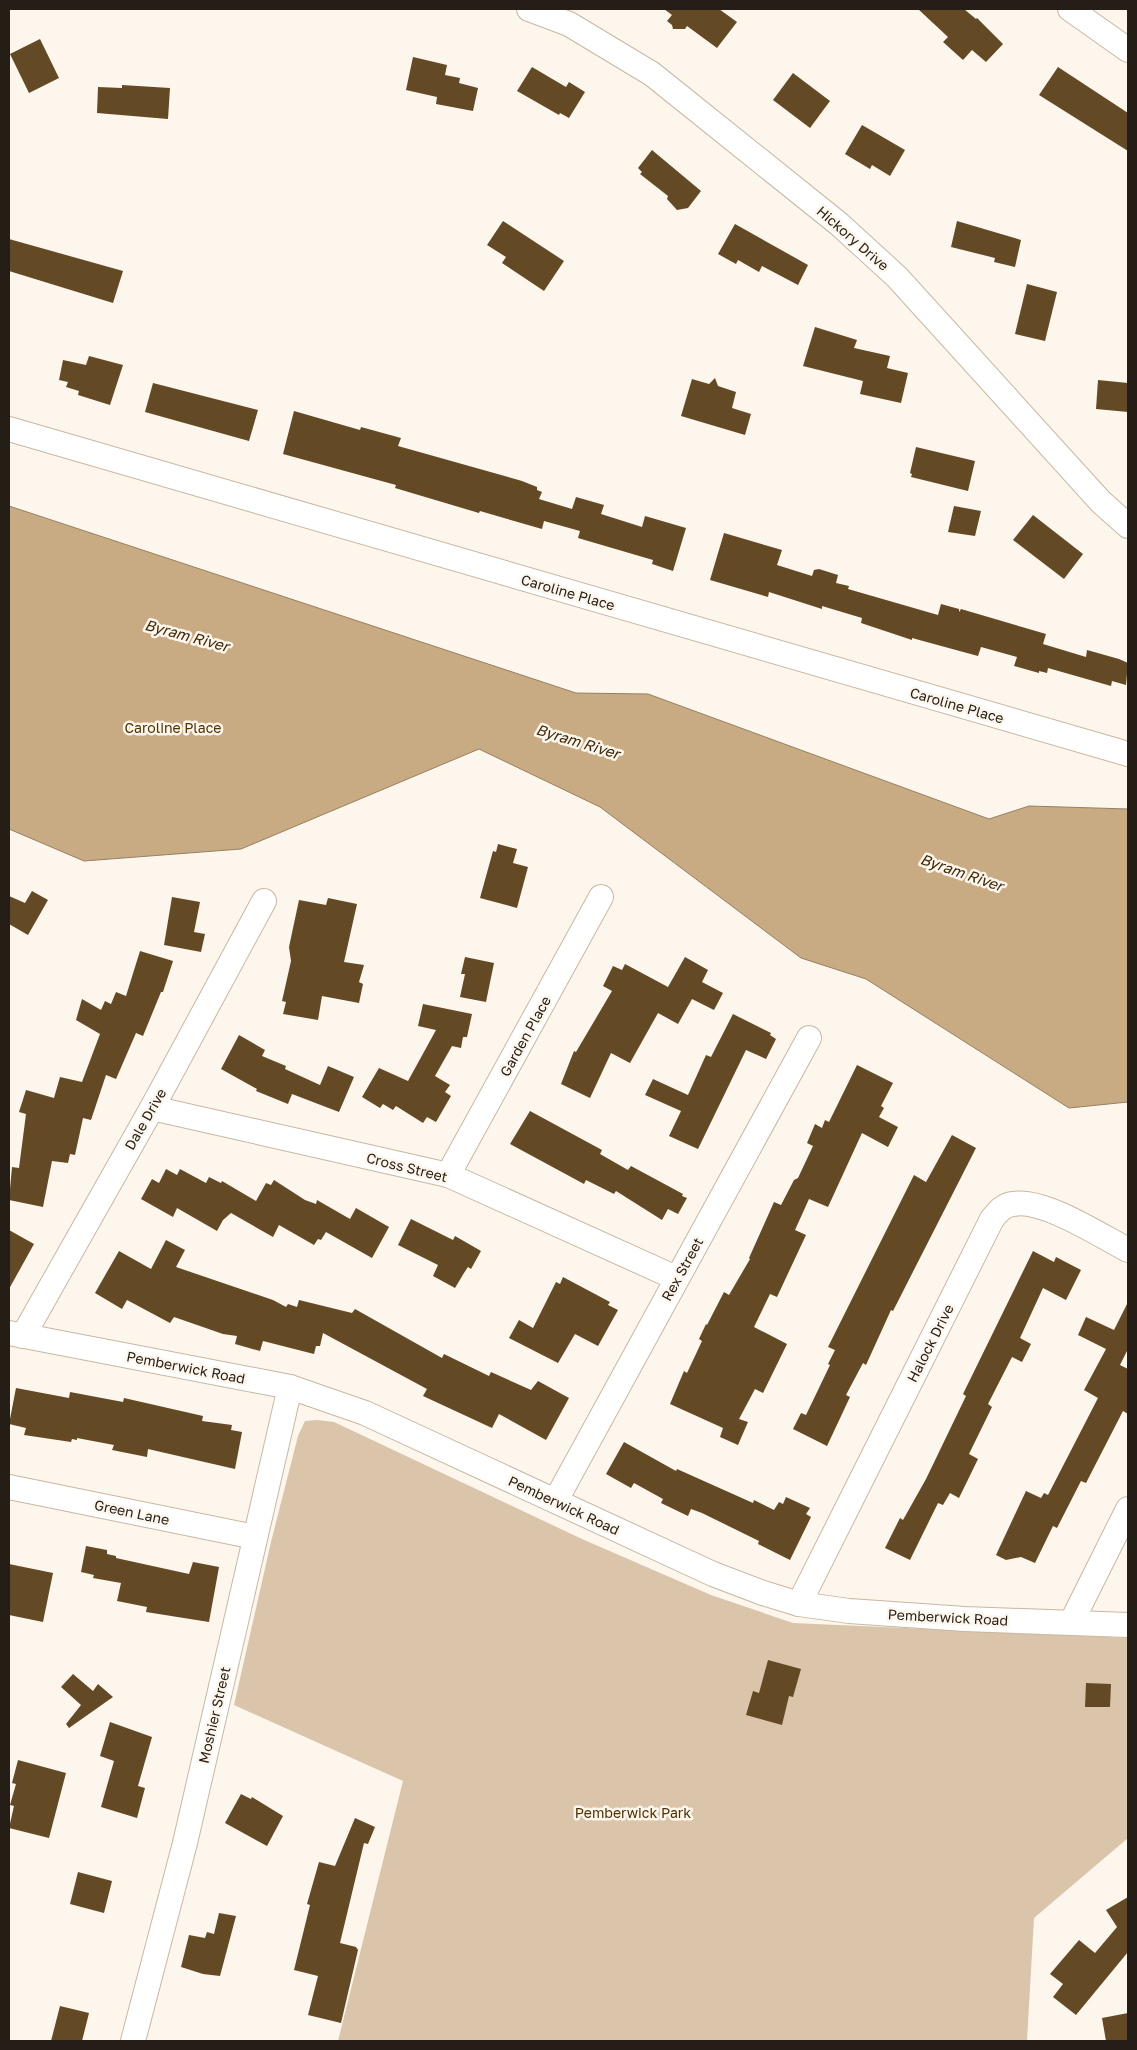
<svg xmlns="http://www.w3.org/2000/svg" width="1137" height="2050" viewBox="0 0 1137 2050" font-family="'Golos Text',sans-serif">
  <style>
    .green { fill: #dbc5aa }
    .water { fill: #c8aa83; stroke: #978062 }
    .building { fill: #644925 }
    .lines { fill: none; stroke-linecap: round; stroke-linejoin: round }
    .minor-casing { stroke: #c8b7a1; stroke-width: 26 }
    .minor { stroke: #fff; stroke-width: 24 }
    .labels { text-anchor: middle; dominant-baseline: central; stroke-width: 5; stroke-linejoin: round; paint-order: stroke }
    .street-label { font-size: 14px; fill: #251e16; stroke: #fdf6ed }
    .park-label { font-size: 14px; fill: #503100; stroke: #fdf6ed }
    .water-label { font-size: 15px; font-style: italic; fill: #3e2807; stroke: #fdf6ed }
  </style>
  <rect width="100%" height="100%" fill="#fdf6ed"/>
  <path class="green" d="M317 1420 334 1422 582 1539 711 1595 793 1623 1128 1638V1838L1034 1918 1027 2041H338L403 1781 234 1705 271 1542 298 1436 305 1421Z"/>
  <path class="water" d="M9 506 576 693 648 694 989 819 1029 806 1128 809V1102L1069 1108 866 979 801 958 600 807 479 749 241 849 84 861 9 829Z"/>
  <g class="building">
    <path d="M664 9H719L737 22 717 48 687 26 685 29H673L672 25 667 21 672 15Z"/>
    <path d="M918 9H964L976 19 977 18 1003 44 986 62 972 50 963 60 943 42 948 37Z"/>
    <path d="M40 39 59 78 29 93 10 54Z"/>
    <path d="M413 57 447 65 445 75 460 78 459 83 478 88 473 111 436 104 437 97 406 90Z"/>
    <path d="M532 67 566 87 569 82 585 92 569 118 560 113 559 115 517 91Z"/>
    <path d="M1058 67 1128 113V151L1039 95Z"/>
    <path d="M793 73 830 101 810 128 773 100Z"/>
    <path d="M122 85 170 88 168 119 97 113 98 87 122 88Z"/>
    <path d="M862 125 905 150 890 176 872 165 870 169 845 154Z"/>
    <path d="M652 150 701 191 688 208 677 210 667 199 668 196 640 174 642 172 638 168Z"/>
    <path d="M503 221 564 261 544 291 502 263 506 257 487 245Z"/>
    <path d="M957 221 1021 240 1015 267 994 262 995 258 951 247Z"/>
    <path d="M735 224 808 265 798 285 762 266 759 272 738 260 736 264 718 254Z"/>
    <path d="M9 239 123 271 113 303 9 271Z"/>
    <path d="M1027 284 1057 292 1045 341 1015 334Z"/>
    <path d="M815 327 857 340 854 348 890 356 887 368 908 373 901 403 860 394 863 381 803 366Z"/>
    <path d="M89 356 123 365 110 405 78 395 79 391 66 387 68 382 59 380 63 360 86 365Z"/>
    <path d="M715 378 718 386 736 392 732 408 751 414 745 435 681 416 692 379 709 384Z"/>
    <path d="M1098 380 1128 383V412L1096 409Z"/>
    <path d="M153 383 258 410 249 441 145 412Z"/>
    <path d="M294 411 360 430 361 427 401 438 398 446 522 481 537 487V490L542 492 539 499 572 509 576 497 604 505 601 514 642 527 645 516 686 528 673 571 652 564 653 560 578 538 580 531 544 521 542 529 480 511 479 513 395 488 396 485 283 454Z"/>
    <path d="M916 447 975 461 968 491 911 477 912 474 910 473Z"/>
    <path d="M954 506 981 511 975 536 948 532Z"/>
    <path d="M1033 515 1083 554 1064 579 1013 540Z"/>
    <path d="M724 533 782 550 777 565 812 576 814 570 819 569 838 575 836 583 849 586 848 589 938 615 941 604 959 609V612L961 609 1046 634 1043 644 1086 657 1087 650 1119 659 1128 663 1126 685 1112 681 1111 686 1048 668 1047 673 1039 671V673L1014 666 1017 657 981 647 978 656 912 638V640L861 623 862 618 822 606V609L769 592 768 597 710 580Z"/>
    <path d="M498 844 517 849 513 863 528 867 517 908 480 898 493 851 496 852Z"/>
    <path d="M32 891 48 900 28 935 9 924V896L25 903Z"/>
    <path d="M172 897 200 902 194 932 205 934 201 952 164 945Z"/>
    <path d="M328 898 357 904 344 962 364 965 359 982 363 984 359 1003 322 996 318 1020 283 1014 286 1002 282 1001 291 961 289 947 299 900 326 905Z"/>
    <path d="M140 951 173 961 163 992H161L143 1036 136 1033 116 1079 106 1075 91 1120 83 1118 75 1155 70 1154 68 1163 52 1161 43 1207 9 1200 12 1167 19 1168 26 1114 19 1112 26 1090 54 1098 60 1077 82 1082 100 1034 76 1020 82 999 101 1010 105 1001 111 1004 116 992 126 996Z"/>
    <path d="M465 957 494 963 486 1002 460 997 465 974H461Z"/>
    <path d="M685 957 708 970 702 982 723 993 714 1010 692 999 678 1024 658 1013 630 1063 611 1053 590 1098 561 1084 574 1051 576 1052 612 991 603 986 613 966 622 970 625 964 668 987Z"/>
    <path d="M423 1004 472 1014 467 1037H463L461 1048 452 1046 435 1076 450 1085 445 1092 451 1096 436 1122 427 1117 423 1123 396 1106 393 1110 383 1104 380 1108 362 1097 379 1068 408 1081 436 1030 418 1026Z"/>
    <path d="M733 1014 771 1033 770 1035 776 1039 766 1059 746 1050 698 1149 669 1136 681 1111 645 1095 653 1079 688 1095 706 1055 711 1057Z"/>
    <path d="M239 1035 265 1050 262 1056 286 1066 285 1069 320 1085 328 1066 354 1077 339 1112 292 1094 288 1104 256 1091 257 1089 221 1069Z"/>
    <path d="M857 1065 893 1083 881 1106 884 1108 879 1117 898 1127 888 1147 862 1133 828 1207 809 1199 795 1230 806 1235 777 1297 770 1294 754 1327 787 1344 763 1393 755 1389 739 1419 748 1422 738 1445 720 1437 723 1428 670 1404 684 1371 687 1373 702 1341 699 1339 706 1324 707 1325 724 1292 729 1295 750 1259 749 1258 774 1202 781 1205 794 1180 798 1178 813 1146 807 1143 815 1124 822 1128 825 1120 829 1122Z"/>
    <path d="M530 1111 602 1150 600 1154 628 1170 631 1166 683 1194 682 1196 687 1198 678 1214 668 1209 662 1220 616 1191 614 1194 586 1180 584 1184 510 1144Z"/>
    <path d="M952 1135 976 1148 893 1311 891 1310 866 1365 863 1363 846 1395 850 1397 827 1446 793 1429 801 1413 806 1415 830 1365 828 1364 835 1350 828 1347 914 1175 926 1182Z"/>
    <path d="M166 1169 177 1175 180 1169 206 1183 209 1177 221 1183 222 1181 256 1201 266 1183 271 1185 274 1180 305 1200 316 1204 317 1200 350 1219 356 1208 389 1227 372 1258 326 1232 321 1240 318 1239 314 1245 279 1225 273 1237 231 1213 223 1220 217 1231 177 1208 173 1217 141 1199 152 1179 159 1183Z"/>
    <path d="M411 1219 453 1240 455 1236 481 1251 471 1269 468 1267 464 1273 455 1288 433 1276 438 1265 398 1245Z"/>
    <path d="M9 1230 34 1244 9 1289Z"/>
    <path d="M166 1240 185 1250 176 1267 273 1300 286 1307 288 1304 297 1307 299 1300 352 1313 355 1309 442 1358 444 1354 489 1376 491 1372 531 1390 538 1381 569 1398 546 1440 499 1414 492 1428 423 1396 427 1389 323 1333 320 1346H316L314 1354 263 1341 260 1351 235 1344 237 1336 223 1334 174 1317 170 1323 127 1300 122 1309 95 1293 119 1251 151 1269Z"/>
    <path d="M1033 1251 1054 1262 1056 1257 1081 1270 1066 1300 1043 1288 1020 1338 1031 1344 1022 1362 1012 1357 988 1404 992 1407 969 1454 978 1459 959 1498 950 1493 943 1505 938 1503 910 1560 885 1548 900 1518 903 1520 926 1479 966 1396 963 1394Z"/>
    <path d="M563 1277 610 1302 608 1305 618 1310 598 1346 575 1334 558 1363 509 1338 519 1320 533 1328 556 1282 560 1284Z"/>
    <path d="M1128 1302V1349L1120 1365 1128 1369V1414L1123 1411 1086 1483 1081 1481 1057 1528 1053 1526 1035 1563 1021 1557 1006 1560 996 1555 1026 1491 1041 1498 1044 1493 1048 1495 1098 1398 1084 1390 1106 1349 1078 1335 1086 1317 1114 1330Z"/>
    <path d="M16 1388 69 1398 70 1392 123 1402 124 1398 203 1416 202 1421 232 1425 231 1430 242 1432 235 1469 148 1449 147 1457 112 1450 114 1445 77 1438V1440L72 1439 71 1442 24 1435 26 1428 9 1424Z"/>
    <path d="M624 1442 676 1471 677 1469 753 1503 754 1500 774 1510 779 1502 783 1504 786 1497 810 1508 806 1514 811 1517 790 1560 758 1544 759 1541 702 1513 691 1509 688 1516 661 1503 663 1499 634 1483 631 1488 606 1474Z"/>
    <path d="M86 1546 107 1550V1554L116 1556V1558L189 1574 193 1562 219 1567 209 1622 146 1612 147 1607 117 1601 121 1583 93 1578 94 1575 81 1572Z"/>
    <path d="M9 1564 53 1573 43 1622 9 1615Z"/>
    <path d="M768 1660 801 1669 793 1697 789 1696 782 1725 746 1715 753 1691 759 1693Z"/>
    <path d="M73 1674 93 1691 98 1684 113 1697 69 1728 66 1724 81 1705 61 1687Z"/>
    <path d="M1086 1683 1111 1684 1110 1707H1085Z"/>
    <path d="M110 1722 152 1737 138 1786 145 1788 137 1818 101 1807 114 1761 100 1756Z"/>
    <path d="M18 1760 66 1773 49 1838 9 1828 14 1806 10 1805 16 1784 12 1783Z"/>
    <path d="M241 1794 251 1799 252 1797 283 1816 267 1846 225 1823Z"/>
    <path d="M355 1818 375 1827 368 1844 364 1843 340 1943 356 1947 358 1950 341 2023 308 2015 318 1976 294 1970 310 1905 307 1904 319 1862 335 1866Z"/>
    <path d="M78 1872 112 1881 104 1913 70 1904Z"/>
    <path d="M1128 1897V1952L1076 2015 1053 1997 1063 1984 1050 1974 1079 1940 1095 1953 1117 1927 1106 1910Z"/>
    <path d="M219 1913 236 1916 220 1976 203 1974 181 1967 189 1935 205 1938 207 1932 214 1934Z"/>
    <path d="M60 2006 89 2013 82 2041H51Z"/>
    <path d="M1128 2013V2041H1106L1102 2018Z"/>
  </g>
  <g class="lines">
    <defs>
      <g id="minor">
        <path d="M529 9 569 24 652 74 839 224 897 277 1101 502 1128 526"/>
        <path d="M1070 9 1128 50"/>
        <path d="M9 429 1128 754"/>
        <path d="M152 1108 448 1175 676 1278"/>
        <path d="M448 1175 601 897"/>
        <path d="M9 1333 290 1387 365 1413 713 1574 763 1593 799 1604 849 1611 965 1619 1128 1625"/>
        <path d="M23 1336 152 1108 264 901"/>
        <path d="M9 1487 255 1537"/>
        <path d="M556 1500 809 1038"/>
        <path d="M799 1604 992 1219C998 1212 1003 1205 1013 1204 1043 1198 1101 1236 1128 1250"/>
        <path d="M1071 1623 1128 1509"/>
        <path d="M133 2041 185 1843 290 1387"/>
      </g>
    </defs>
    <use href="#minor" class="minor-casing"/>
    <use href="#minor" class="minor"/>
  </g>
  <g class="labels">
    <g class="street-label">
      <text transform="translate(853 238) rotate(41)">Hickory Drive</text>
      <text transform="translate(568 592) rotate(16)">Caroline Place</text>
      <text transform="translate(957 705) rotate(16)">Caroline Place</text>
      <text transform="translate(525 1036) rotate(-61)">Garden Place</text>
      <text transform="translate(145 1119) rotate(-60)">Dale Drive</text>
      <text transform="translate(407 1167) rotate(14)">Cross Street</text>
      <text transform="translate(682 1269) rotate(-61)">Rex Street</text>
      <text transform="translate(930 1343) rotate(-63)">Halock Drive</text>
      <text transform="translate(186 1367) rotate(11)">Pemberwick Road</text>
      <text transform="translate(564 1505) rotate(25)">Pemberwick Road</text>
      <text transform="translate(132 1512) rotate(12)">Green Lane</text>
      <text transform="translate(948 1617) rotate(3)">Pemberwick Road</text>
      <text transform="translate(214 1715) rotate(-77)">Moshier Street</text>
    </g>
    <g class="park-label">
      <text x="173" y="727">Caroline Place</text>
      <text x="633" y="1812">Pemberwick Park</text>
    </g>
    <g class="water-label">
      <text transform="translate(187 635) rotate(15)">Byram River</text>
      <text transform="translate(578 741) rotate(17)">Byram River</text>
      <text transform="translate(962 872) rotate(19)">Byram River</text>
    </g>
  </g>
  <rect width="1137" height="2050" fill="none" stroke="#251e16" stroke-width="20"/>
</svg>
